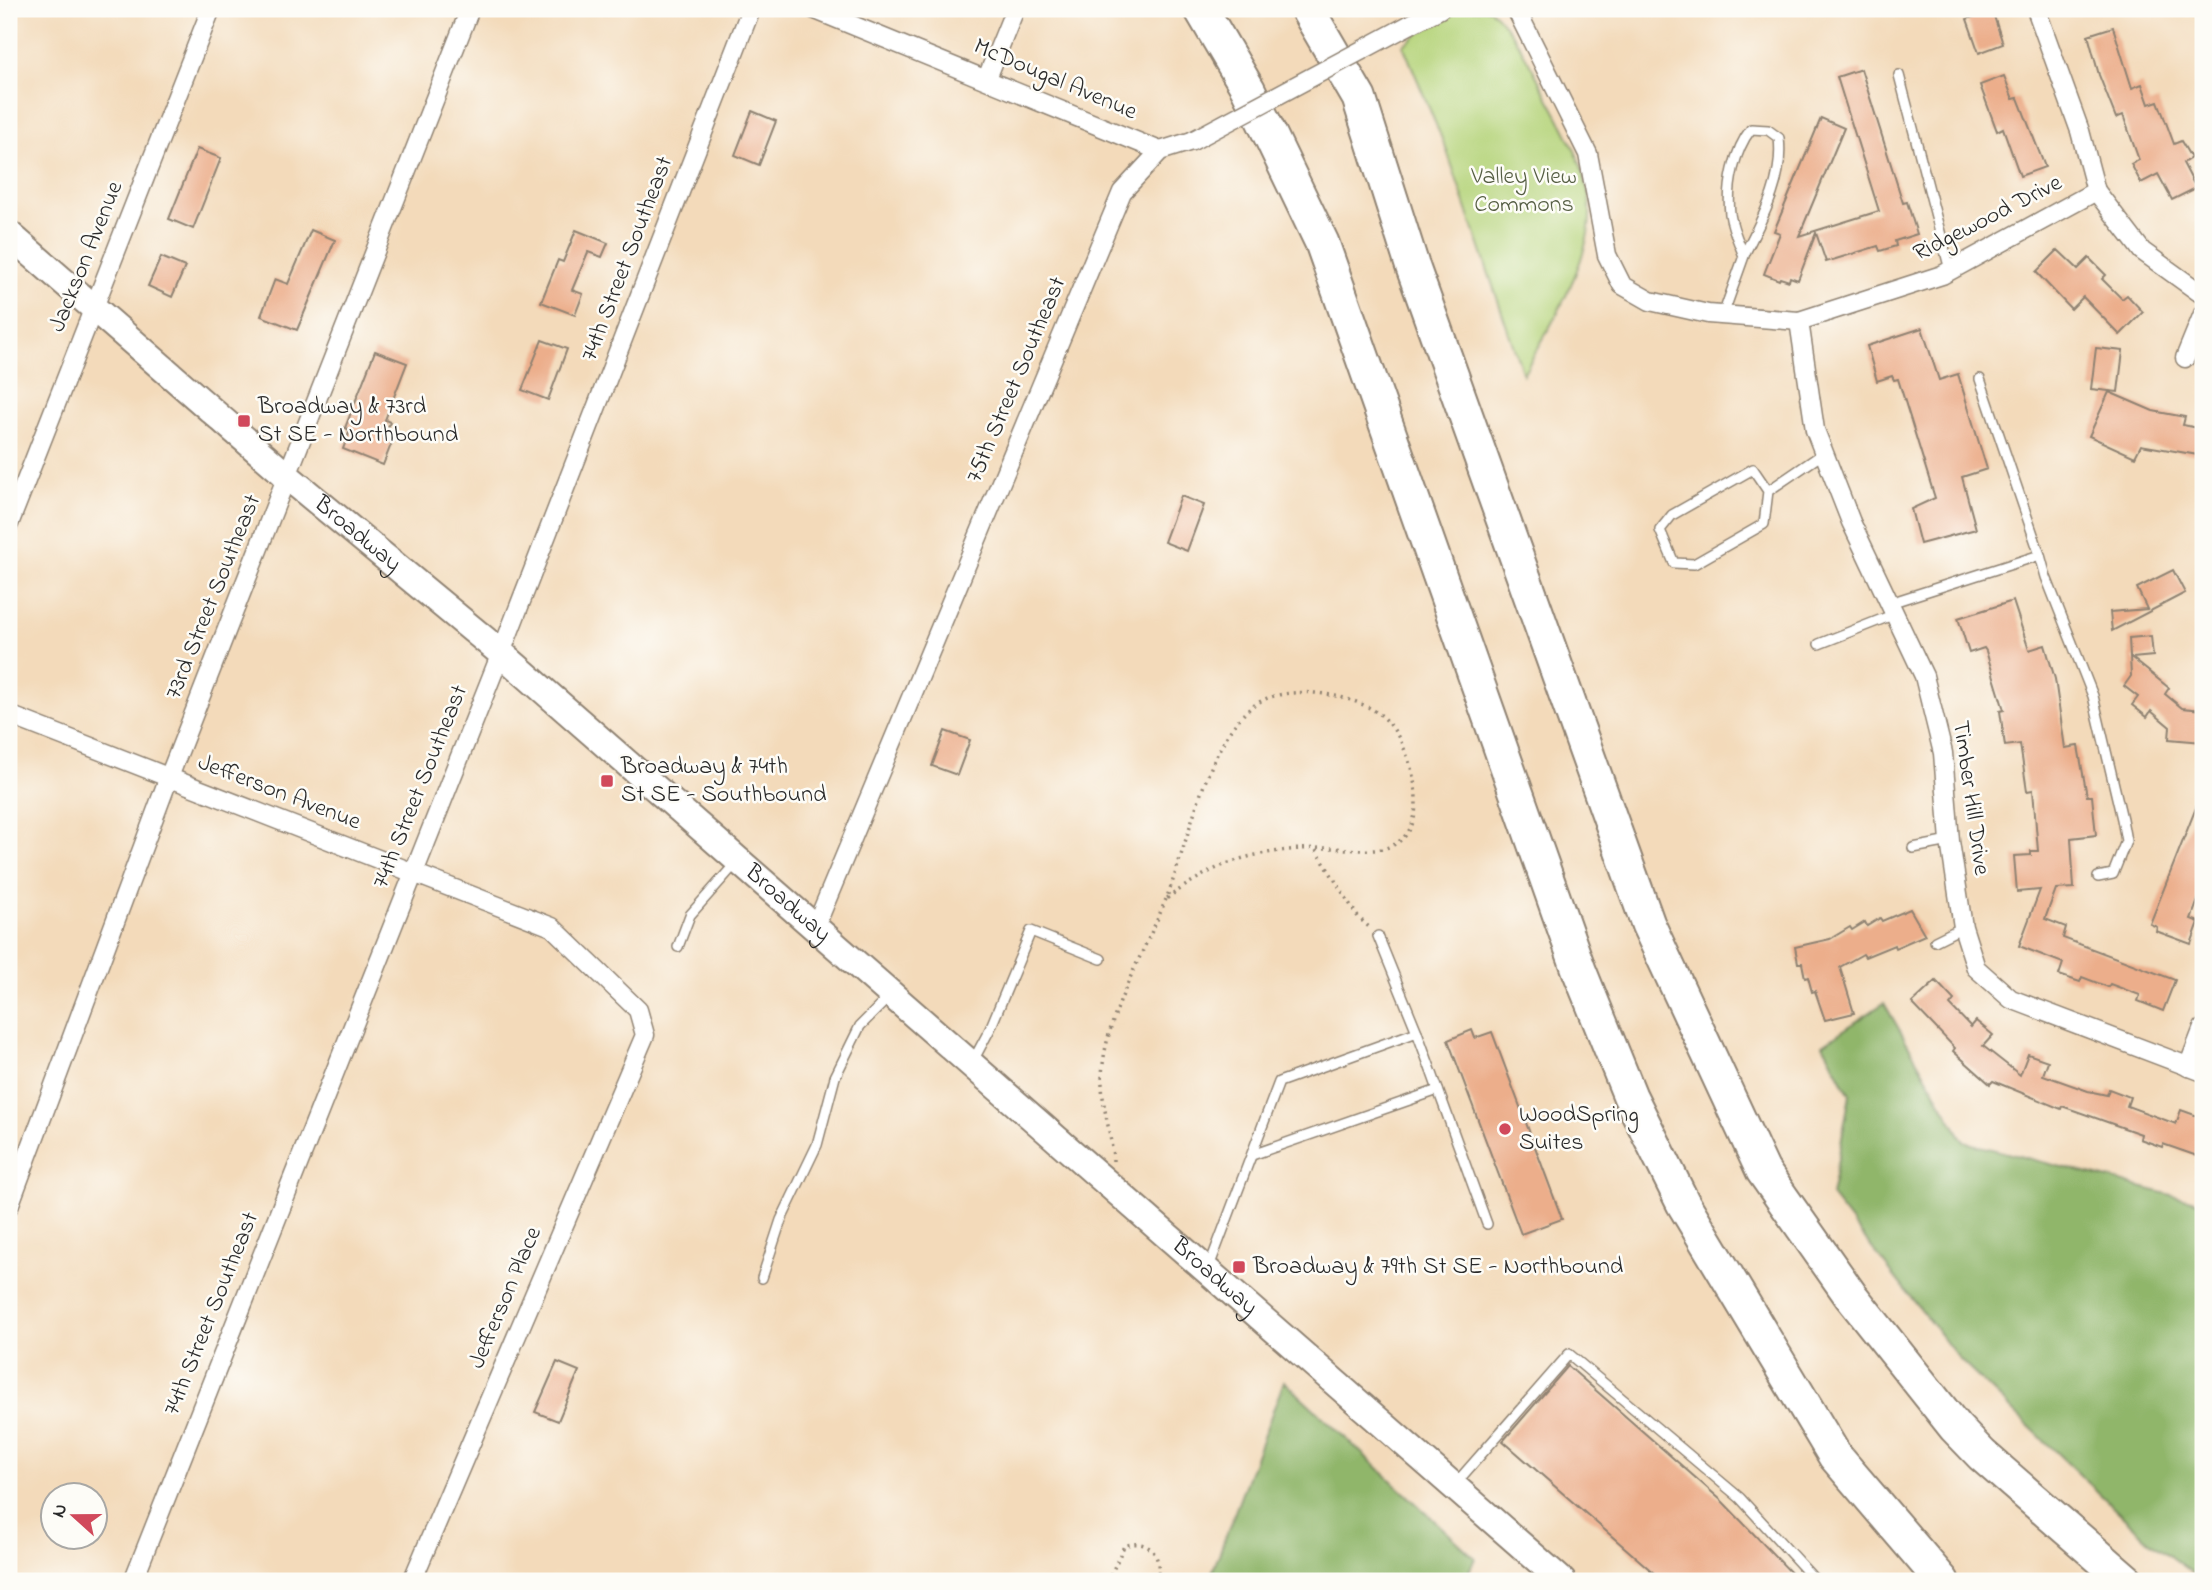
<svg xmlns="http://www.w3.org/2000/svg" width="2212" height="1590" viewBox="0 0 2212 1590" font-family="'Indie Flower',sans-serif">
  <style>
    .green { fill: #b6d47b; stroke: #708053; stroke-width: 2 }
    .forest { fill: #90b66b; stroke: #5e704b; stroke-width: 2 }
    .building { fill: #ecae8b }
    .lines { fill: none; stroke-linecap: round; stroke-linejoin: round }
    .lane-casing { stroke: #8f8272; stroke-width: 12 }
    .street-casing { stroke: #8f8272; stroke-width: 21 }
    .secondary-casing { stroke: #8f8272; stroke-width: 30 }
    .highway-casing { stroke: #8f8272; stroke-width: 37 }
    .path { stroke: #8f8272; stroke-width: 3.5; stroke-dasharray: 2 5; stroke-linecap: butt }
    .lane { stroke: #fff; stroke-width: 9 }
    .street { stroke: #fff; stroke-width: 18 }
    .secondary { stroke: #fff; stroke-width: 26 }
    .highway { stroke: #fff; stroke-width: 33 }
    .street-bridge-casing { stroke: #8f8272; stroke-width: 21; stroke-linecap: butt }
    .street-bridge { stroke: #fff; stroke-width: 18 }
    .poi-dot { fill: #d1495b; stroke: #fdfcf7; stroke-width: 2.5 }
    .labels { text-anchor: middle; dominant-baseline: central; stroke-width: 5; stroke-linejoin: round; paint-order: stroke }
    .street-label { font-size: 24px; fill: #2b2b2b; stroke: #fdfcf7 }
    .park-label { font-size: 24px; fill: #555e43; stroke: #fdfcf7 }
    .poi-label { font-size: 24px; fill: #2b2b2b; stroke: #fdfcf7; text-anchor: start }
  </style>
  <rect width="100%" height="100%" fill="#fdfcf7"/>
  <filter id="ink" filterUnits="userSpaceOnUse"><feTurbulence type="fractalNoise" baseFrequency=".0143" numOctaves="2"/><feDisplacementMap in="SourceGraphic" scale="14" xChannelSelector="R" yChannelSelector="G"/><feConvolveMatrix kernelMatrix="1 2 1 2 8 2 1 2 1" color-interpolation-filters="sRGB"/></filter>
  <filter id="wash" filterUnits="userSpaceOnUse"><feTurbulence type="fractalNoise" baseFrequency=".00686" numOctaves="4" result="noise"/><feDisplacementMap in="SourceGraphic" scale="28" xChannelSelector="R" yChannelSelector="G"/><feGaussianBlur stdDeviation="1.57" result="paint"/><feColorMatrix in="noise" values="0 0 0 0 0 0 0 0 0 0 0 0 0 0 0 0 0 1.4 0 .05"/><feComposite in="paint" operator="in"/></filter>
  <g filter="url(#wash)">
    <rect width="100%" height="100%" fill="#f3daba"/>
    <path class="green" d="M1462 9H1490C1516 33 1531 66 1548 98 1567 132 1592 177 1590 218 1587 267 1548 331 1523 374L1447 151 1403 45 1427 27Z"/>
    <g class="forest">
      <path d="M1884 1003 1964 1142 2203 1203V1581L2148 1540 1961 1361 1831 1196 1850 1095 1823 1044Z"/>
      <path d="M1284 1381 1475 1558 1465 1581H1209Z"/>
    </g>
    <g id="blocks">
      <g class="building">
        <path d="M1992 10 2003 44 1979 53 1967 19Z"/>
        <path d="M2113 27 2132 88 2142 84 2149 104 2158 101 2174 144 2181 141 2191 158 2183 163 2196 188 2172 200 2158 174 2141 183 2131 164 2139 160 2123 115 2116 118 2099 75 2088 35Z"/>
        <path d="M1861 69 1903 203 1907 202 1917 234 1895 241 1896 246 1880 251 1878 246 1826 262 1816 233 1798 280 1790 277 1789 281 1780 278 1779 280 1764 274 1780 233 1774 231 1821 118 1844 128 1799 236 1879 211 1837 77Z"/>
        <path d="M2004 76 2013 99 2018 98 2045 167 2020 176 2003 128 1997 131 1980 85Z"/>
        <path d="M752 111 776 121 759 165 735 155Z"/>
        <path d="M197 149 221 158 193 229 169 219Z"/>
        <path d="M311 230 335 240 297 330 261 316 275 279 288 284Z"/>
        <path d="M576 230 608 243 602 257 588 252 572 290 583 294 575 315 541 302 558 260 563 262Z"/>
        <path d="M2058 250 2078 269 2089 258 2106 275 2102 279 2122 299 2127 295 2143 312 2120 335 2083 297 2071 309 2036 272Z"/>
        <path d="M161 257 185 267 172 297 148 286Z"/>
        <path d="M1922 328 1939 380 1958 374 1987 469 1962 477 1976 529 1920 544 1911 509 1935 498 1898 379 1894 380 1892 376 1877 381 1867 346Z"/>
        <path d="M542 340 567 349 548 400 522 390Z"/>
        <path d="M2096 348 2123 351 2118 392 2091 389Z"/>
        <path d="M375 351 407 363 385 420 390 422 384 439 392 442 383 465 343 449 350 430 345 428Z"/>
        <path d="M2109 392 2153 411 2185 417 2183 425 2203 429 2198 455 2141 445 2135 457 2089 436Z"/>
        <path d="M1181 496 1204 505 1187 551 1164 542Z"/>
        <path d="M2173 570 2185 593 2112 631 2110 612 2147 609 2137 588Z"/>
        <path d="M2013 601 2029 650 2045 645 2055 679 2065 748 2078 746 2087 796H2092L2096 835 2071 838 2074 888 2056 889 2045 919 2066 927 2063 938 2175 980 2163 1011 2138 1001 2140 995 2110 984 2108 987 2082 977 2080 982 2059 975 2063 963 2019 946 2040 890 2017 892 2014 856 2031 855V851H2038L2033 790 2027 791 2020 744 2005 746 2000 711 2004 710 1986 651 1984 648 1969 653 1958 618Z"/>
        <path d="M2151 636 2153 656 2132 658 2169 688 2165 694 2182 708 2203 710V742L2169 739 2170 727 2151 711 2147 717 2132 705 2138 697 2124 686 2131 676 2129 638Z"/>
        <path d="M945 731 970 740 957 775 932 766Z"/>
        <path d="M2203 790V887L2191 919 2199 922 2191 944 2156 931 2157 927 2150 924Z"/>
        <path d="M1910 909 1925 935 1895 948 1894 945 1865 957 1863 954 1840 967 1854 1013 1825 1020 1815 991 1812 992 1808 977 1805 978 1802 963H1798L1795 947 1830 939 1850 927 1852 930 1865 922 1867 926 1880 918 1882 921Z"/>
        <path d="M1936 981 1954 1000 1950 1005 1971 1027 1976 1021 1993 1035 1983 1046 2020 1075 2028 1054 2048 1061 2043 1075 2088 1091 2107 1095 2109 1089 2130 1097 2127 1106 2176 1124 2181 1110 2203 1118V1158L2163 1144 2162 1147 2140 1139 2141 1134 2062 1106 2061 1109 1993 1081 1990 1084 1953 1051 1955 1048 1912 1003Z"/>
        <path d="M1472 1030 1475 1038 1492 1032 1562 1219 1521 1234 1448 1040Z"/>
        <path d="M557 1362 579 1371 558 1421 535 1412Z"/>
        <path d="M1568 1366 1722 1501 1799 1581H1663L1503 1441Z"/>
      </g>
    </g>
  </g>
  <g filter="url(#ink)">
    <use href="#blocks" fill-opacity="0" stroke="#8f8272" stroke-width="2"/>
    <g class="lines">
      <defs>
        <g id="lane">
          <path d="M1899 75 1950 270"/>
          <path d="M1723 315 1744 256 1745 253C1763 217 1784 180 1779 138L1768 130 1751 129C1734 151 1727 186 1730 214 1732 228 1739 243 1744 256"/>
          <path d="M1980 379 2040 555"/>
          <path d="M1768 491 1764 524 1694 564 1674 563 1660 530 1672 515 1753 469 1768 491 1824 453"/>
          <path d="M1890 603 2040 555 2046 577 2093 696 2122 819 2126 841 2113 874 2098 877"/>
          <path d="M1819 644 1895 614"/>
          <path d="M1913 848 1950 841"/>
          <path d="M1378 936 1417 1032"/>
          <path d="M1935 941 1963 927"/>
          <path d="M678 947 690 915 736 863"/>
          <path d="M973 1061 990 1029 1031 931 1101 959"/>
          <path d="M1252 1155 1438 1090"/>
          <path d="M1209 1267 1279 1082 1417 1032 1487 1224"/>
          <path d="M762 1278 781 1220 817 1145 835 1077 860 1026 889 997"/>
          <path d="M1456 1483 1569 1354 1740 1498 1816 1581"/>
        </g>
        <g id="street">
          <path d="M813 9 1160 151"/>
          <path d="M1516 9 1588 154 1607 255 1622 285 1650 301 1708 314 1799 321 1942 275 2096 191"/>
          <path d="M2036 9 2080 131 2096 191 2142 251 2203 295"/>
          <path d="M1409 25 1440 9"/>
          <path d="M987 78 1015 9"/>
          <path d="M1799 321 1815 430 1851 522 1924 676 1943 753 1950 841 1963 927 1976 968 2011 999 2203 1072"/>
          <path d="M2185 358 2203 314"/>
          <path d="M9 524 211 9"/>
          <path d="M9 715 552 927 638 1010 645 1035 412 1581"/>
          <path d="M814 930 1122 192 1160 151 1192 141"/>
          <path d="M2188 1067 2203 1028"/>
          <path d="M9 1206 169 777 470 9"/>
          <path d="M133 1581 501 653 751 9"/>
        </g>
        <g id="secondary">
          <path id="s1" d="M9 234 288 477 501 653 1562 1581"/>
        </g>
        <g id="highway">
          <path d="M1201 9 1248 89 1322 243 1579 970 1630 1096 1683 1203 1835 1456 1942 1581"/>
          <path d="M1307 9 1359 98 1412 265 1648 924 1763 1171 1851 1296 1955 1427 1982 1455 2127 1581"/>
        </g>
      </defs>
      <use href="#lane" class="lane-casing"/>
      <use href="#street" class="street-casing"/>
      <use href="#secondary" class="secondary-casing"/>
      <use href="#highway" class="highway-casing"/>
      <g class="path">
        <path d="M1316 850 1358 917 1369 927"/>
        <path d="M1113 1161C1112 1133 1101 1106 1102 1077 1104 1017 1144 954 1166 899 1188 846 1207 736 1256 704 1287 683 1354 693 1382 716 1408 738 1430 809 1405 836 1385 858 1354 848 1329 848 1305 848 1280 850 1256 855 1222 862 1194 879 1166 899"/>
        <path d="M1108 1581 1124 1546C1150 1537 1164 1557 1156 1581"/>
      </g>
      <use href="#lane" class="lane"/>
      <use href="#street" class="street"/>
      <use href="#secondary" class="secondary"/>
      <use href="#highway" class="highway"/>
      <defs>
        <path id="street-bridge" d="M1192 141 1409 25"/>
      </defs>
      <use href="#street-bridge" class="street-bridge-casing"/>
      <use href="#street-bridge" class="street-bridge"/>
    </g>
  </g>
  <g class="poi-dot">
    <rect x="237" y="414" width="14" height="14" rx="3.5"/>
    <rect x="600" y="774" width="14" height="14" rx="3.5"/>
    <circle cx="1505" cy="1129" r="7"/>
    <rect x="1232" y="1260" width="14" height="14" rx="3.5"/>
  </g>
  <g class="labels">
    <g class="street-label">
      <text transform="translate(1055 80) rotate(23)">McDougal Avenue</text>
      <text transform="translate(1988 219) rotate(-27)">Ridgewood Drive</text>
      <text transform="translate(87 257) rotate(-68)">Jackson Avenue</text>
      <text transform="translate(628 259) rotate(-69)">74th Street Southeast</text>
      <text transform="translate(1017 380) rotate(-67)">75th Street Southeast</text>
      <text stroke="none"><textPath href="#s1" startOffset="460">Broadway</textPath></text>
      <text transform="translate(214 597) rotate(-68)">73rd Street Southeast</text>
      <text transform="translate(421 787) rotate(-68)">74th Street Southeast</text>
      <text transform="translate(279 793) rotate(21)">Jefferson Avenue</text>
      <text transform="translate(1970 798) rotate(82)">Timber Hill Drive</text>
      <text stroke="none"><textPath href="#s1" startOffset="1027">Broadway</textPath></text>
      <text stroke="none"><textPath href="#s1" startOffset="1594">Broadway</textPath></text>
      <text transform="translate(506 1298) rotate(-67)">Jefferson Place</text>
      <text transform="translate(212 1314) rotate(-68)">74th Street Southeast</text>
    </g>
    <g class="park-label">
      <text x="1524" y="177">Valley View<tspan x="1524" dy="28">Commons</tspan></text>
    </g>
    <g class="poi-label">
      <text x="258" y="407">Broadway &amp; 73rd<tspan x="258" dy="28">St SE - Northbound</tspan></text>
      <text x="621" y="767">Broadway &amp; 74th<tspan x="621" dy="28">St SE - Southbound</tspan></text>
      <text x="1519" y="1115">WoodSpring<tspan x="1519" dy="28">Suites</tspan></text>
      <text x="1253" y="1267">Broadway &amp; 79th St SE - Northbound</text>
    </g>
  </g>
  <rect width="2212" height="1590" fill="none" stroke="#fdfcf7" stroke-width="35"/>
  <g transform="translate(74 1516) rotate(291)"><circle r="33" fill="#fdfcf7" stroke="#a9a8a5" stroke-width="2"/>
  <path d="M0-5L12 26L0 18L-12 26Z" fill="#d1495b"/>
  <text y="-10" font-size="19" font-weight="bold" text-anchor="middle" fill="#2b2b2b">N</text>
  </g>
</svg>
